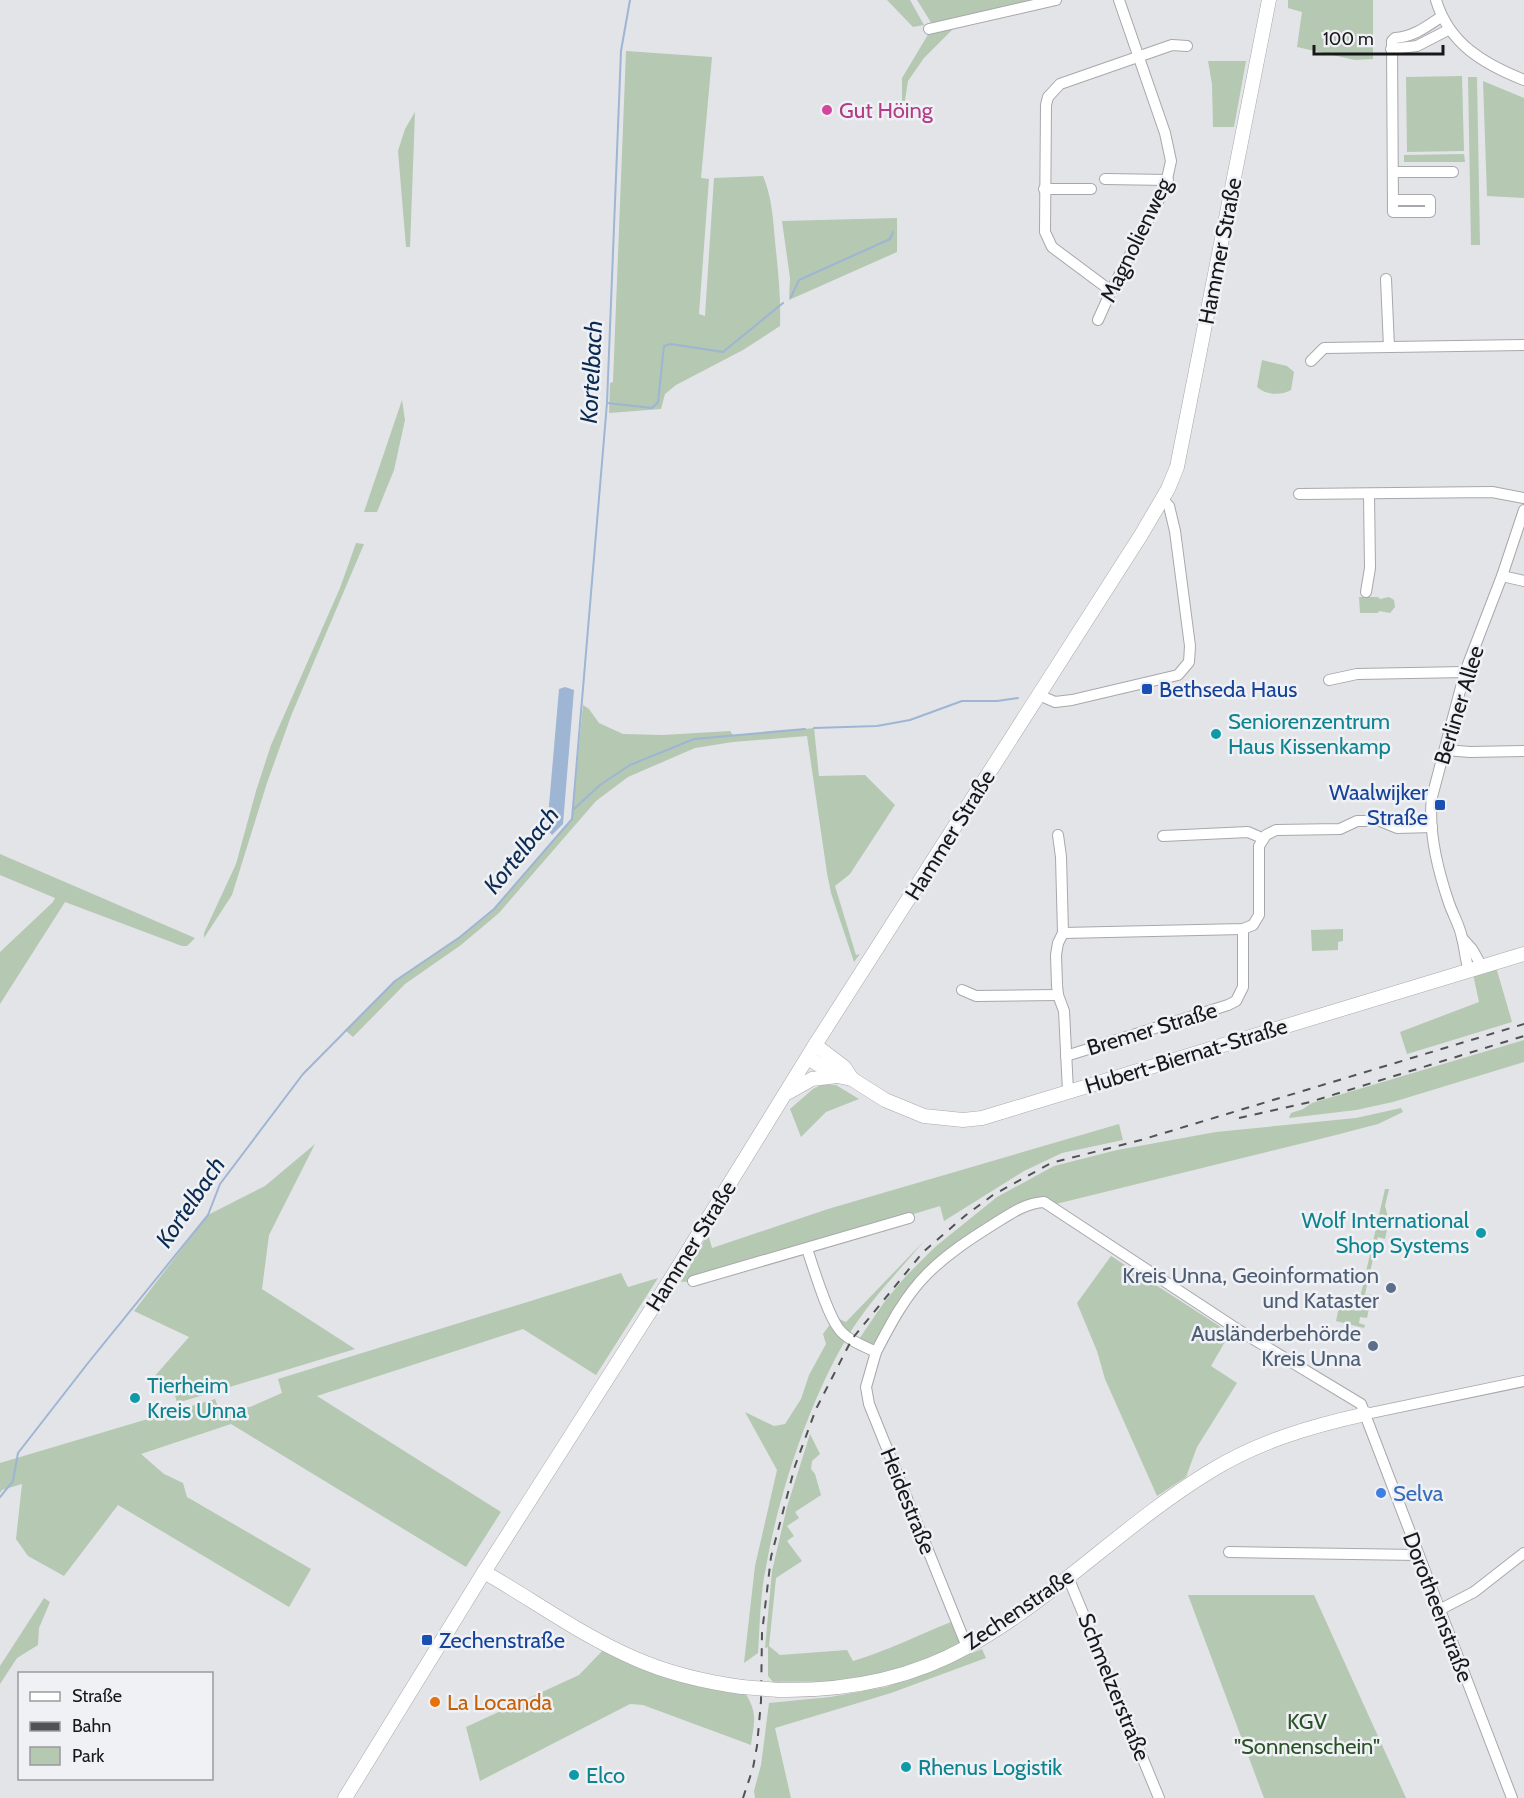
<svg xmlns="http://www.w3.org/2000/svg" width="1524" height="1798" viewBox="0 0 1524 1798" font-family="Cabin,sans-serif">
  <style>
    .green { fill: #b4c8b2 }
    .water { fill: #9eb5d4 }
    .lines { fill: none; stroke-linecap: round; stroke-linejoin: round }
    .stream { stroke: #9eb5d4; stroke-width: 2 }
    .street-casing { stroke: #a8a8ac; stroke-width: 12 }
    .secondary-casing { stroke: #a8a8ac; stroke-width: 15 }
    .street { stroke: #fff; stroke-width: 10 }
    .secondary { stroke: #fff; stroke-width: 14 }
    .rail { stroke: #515254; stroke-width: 2; stroke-dasharray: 8 8; stroke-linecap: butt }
    .secondary-bridge-casing { stroke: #a8a8ac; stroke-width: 15; stroke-linecap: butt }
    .secondary-bridge { stroke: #fff; stroke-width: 14 }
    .hotel-dot { fill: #d1479c; stroke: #f0f1f5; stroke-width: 2 }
    .transit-dot { fill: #1a4fb4; stroke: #f0f1f5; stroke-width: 2 }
    .culture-dot { fill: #0f9aa8; stroke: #f0f1f5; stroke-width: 2 }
    .service-dot { fill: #5c6f8a; stroke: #f0f1f5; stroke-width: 2 }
    .shop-dot { fill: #3f7fe0; stroke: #f0f1f5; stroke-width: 2 }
    .food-dot { fill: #e8710a; stroke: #f0f1f5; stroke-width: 2 }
    .labels { text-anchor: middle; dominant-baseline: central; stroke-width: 5; stroke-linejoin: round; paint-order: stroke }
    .hotel-label { font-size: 22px; fill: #b23c85; stroke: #f0f1f5; text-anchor: start }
    .street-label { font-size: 22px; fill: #18181a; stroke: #f0f1f5 }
    .transit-label { font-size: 22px; fill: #164399; stroke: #f0f1f5; text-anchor: start }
    .culture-label { font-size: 22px; fill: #0d838f; stroke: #f0f1f5; text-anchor: start }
    .service-label { font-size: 22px; fill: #4e5e75; stroke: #f0f1f5; text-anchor: end }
    .shop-label { font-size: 22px; fill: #366cbe; stroke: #f0f1f5; text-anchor: start }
    .food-label { font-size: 22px; fill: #c56008; stroke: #f0f1f5; text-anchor: start }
    .park-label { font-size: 22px; fill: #2a5228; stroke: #f0f1f5 }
    .water-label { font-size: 24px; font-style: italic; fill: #0b2b53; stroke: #f0f1f5 }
  </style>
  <rect width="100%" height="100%" fill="#e3e4e8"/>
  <g class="green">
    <path d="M887 0H910L924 25 913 27Z"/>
    <path d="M917 0H1039L932 24Z"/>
    <path d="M1288 0H1373V59L1355 60 1297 47 1302 12 1288 8Z"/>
    <path d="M955 27 924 58 908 81 902 120V78L929 33Z"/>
    <path d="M626 51 712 57 701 178 709 179 699 314 705 316 714 178 763 176C772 197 773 219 775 241 778 270 781 297 780 326L743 350 676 385 665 394 661 409 609 413 610 383 613 382Z"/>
    <path d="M1208 61H1246L1234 127H1213L1212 84Z"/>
    <path d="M1462 76 1464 151 1407 152 1406 77Z"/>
    <path d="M1468 77H1477L1480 245H1471Z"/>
    <path d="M1483 81 1524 98V198L1487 196Z"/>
    <path d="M415 112 410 247H406L398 151 405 129Z"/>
    <path d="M1464 154 1465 162H1404V155Z"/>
    <path d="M897 218V252L789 300 790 278 782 221Z"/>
    <path d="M1262 360 1287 366 1294 372 1291 390C1280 396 1266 395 1257 387Z"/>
    <path d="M402 400 405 420 394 470 377 512H364Z"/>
    <path d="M356 543 364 544 291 716 267 783 232 895 204 938V933L236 864 256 791 271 745 340 588Z"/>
    <path d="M1359 597H1378L1380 599 1389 597 1394 600 1395 607 1390 613 1379 611 1378 613H1360Z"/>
    <path d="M583 705 589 709 599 723 623 734 663 735 730 731 733 735 805 729 814 728 819 776 865 775 895 805 850 874 835 886 856 955 860 954 854 962 831 893 827 873 807 736 733 742 695 748 628 777 596 801 499 913 461 945 405 984 353 1037 345 1030 395 981 460 937 494 909 572 819Z"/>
    <path d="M0 854 195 938 187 946H182L65 902 0 1004V952L53 902 55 898 0 875Z"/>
    <path d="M1343 929V941L1338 942V950L1312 951 1311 930Z"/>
    <path d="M1496 967 1512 1022 1407 1054 1400 1032 1479 1002 1473 974Z"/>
    <path d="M1524 1040V1062L1393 1102 1356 1110 1289 1118 1291 1113 1303 1109 1312 1103Z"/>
    <path d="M823 1084 836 1085 859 1099 826 1112 801 1137 790 1109 813 1089Z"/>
    <path d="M1401 1108 1403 1112 1378 1124 1332 1136 1056 1204 1031 1203 926 1275 876 1352 857 1342 885 1301 906 1276 935 1247 997 1197 1054 1166 1117 1150 1216 1132 1356 1118Z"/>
    <path d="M1119 1124 1123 1140 1062 1153 1024 1171 944 1221 940 1206 693 1281 681 1282 706 1237H709L712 1248 828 1209Z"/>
    <path d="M315 1144 269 1235 262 1289 355 1349 177 1403 173 1387 154 1377 189 1337 134 1311 208 1215 265 1186Z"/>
    <path d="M1385 1189H1389L1385 1206 1389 1220 1385 1239 1378 1237 1365 1294 1372 1295 1367 1318 1360 1317 1359 1323 1365 1325 1364 1328 1336 1321 1339 1307 1357 1311Z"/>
    <path d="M925 1240C899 1271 869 1301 848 1336 809 1401 779 1493 766 1567 760 1595 760 1625 758 1653L744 1663 755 1566 777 1470 745 1412 774 1426 785 1424 801 1399 809 1375 826 1344 823 1334 833 1320 837 1318 846 1322Z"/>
    <path d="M1111 1256 1230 1333 1211 1366 1237 1383 1197 1447 1186 1477 1157 1496 1105 1379 1097 1351 1077 1303Z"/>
    <path d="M621 1273 628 1287 658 1278 596 1375 523 1329 317 1396 501 1512 466 1567 231 1424 141 1454 164 1474 183 1483 187 1497 311 1569 289 1607 118 1505 64 1576 28 1556 16 1539 22 1484 2 1490 0 1493V1463L215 1399 220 1412 250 1407 282 1393 278 1379Z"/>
    <path d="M810 1434 820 1454 812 1461 811 1469 815 1474 821 1495 795 1512 799 1518 787 1526 794 1536 787 1541 802 1561 776 1578 769 1646 780 1655 847 1650 853 1661C887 1651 918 1635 951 1622L960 1638 958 1646C929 1657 900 1670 870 1677 839 1684 805 1681 773 1682L768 1676V1647L765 1648 772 1571 787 1507Z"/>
    <path d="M1188 1595H1314L1406 1798H1264Z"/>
    <path d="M44 1598 50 1602 39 1628 38 1645 17 1658 0 1684V1666Z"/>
    <path d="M607 1646 742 1687C758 1714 755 1716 751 1745L643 1705 630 1704 480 1781 466 1727 579 1675Z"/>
    <path d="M982 1649 986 1658 891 1693 775 1728 791 1798H755L754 1791 761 1765 769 1703 830 1697 886 1687Z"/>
  </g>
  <path class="water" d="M565 687 574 690 563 824 552 835 547 829 559 689Z"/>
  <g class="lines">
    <g class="stream">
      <path d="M791 297 799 280 890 239 893 232"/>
      <path d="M607 403 652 408 658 402 664 346 671 344 723 352 783 303"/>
      <path d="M814 728 877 726 910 720 962 701H997L1018 698"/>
      <path d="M574 809 600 785 630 765 694 739 805 729"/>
      <path d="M0 1497 13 1481 18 1453 88 1363 208 1215 220 1184 303 1074 395 981 460 937 494 909 572 819 607 403 621 51 630 0"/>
    </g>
    <defs>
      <g id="street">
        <path d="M1436 0C1449 44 1484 64 1524 80"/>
        <path d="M929 29 1056 0"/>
        <path d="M1391 49 1417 46 1448 30"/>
        <path d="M1393 172H1453"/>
        <path d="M1105 179 1168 180"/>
        <path d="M1044 189H1091"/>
        <path d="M1393 200H1430V212H1393L1392 41 1395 38C1413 37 1426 27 1441 17"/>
        <path d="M1386 279 1389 347"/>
        <path d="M1111 291 1052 247 1045 232 1046 105 1048 97 1060 84 1172 45 1187 46"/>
        <path d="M1098 320 1111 291 1165 188 1171 161 1165 133 1119 0"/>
        <path d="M1311 361 1324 348 1524 345"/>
        <path d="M1299 494 1492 492 1524 498"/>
        <path d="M1502 576 1524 581"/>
        <path d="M1366 592 1370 568 1369 494"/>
        <path d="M1329 680 1357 674 1465 672"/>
        <path d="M1039 695 1055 702 1072 700 1178 675 1189 662 1190 646 1175 531 1169 506 1163 500"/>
        <path d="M1445 750 1470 752 1524 751"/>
        <path d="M1058 835 1061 857 1063 933"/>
        <path d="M1163 836 1248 832 1262 838"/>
        <path d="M1462 938 1472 949 1482 967"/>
        <path d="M1469 970C1465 959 1465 949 1462 938 1460 926 1453 915 1449 903 1438 871 1428 832 1432 797L1465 672 1502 576 1524 510"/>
        <path d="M962 990 976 996 1058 995"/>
        <path d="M1066 1056 1228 1005 1236 1001 1243 987V929"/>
        <path d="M1068 1091 1064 1011 1058 995 1057 985 1056 955 1058 943 1063 933 1243 929 1253 925 1259 915V846L1266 835 1276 830 1340 829 1357 821H1380L1397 828 1432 827"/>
        <path d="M807 1249C814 1269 827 1314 839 1329 847 1340 864 1346 876 1352 890 1325 905 1296 927 1274 947 1254 970 1239 994 1224 1010 1214 1025 1203 1044 1202L1240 1331 1361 1404 1512 1798"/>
        <path d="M693 1281 909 1218"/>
        <path d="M876 1352 866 1387 869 1404 967 1647"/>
        <path d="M1366 1414 1524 1381"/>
        <path d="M1229 1552 1418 1555"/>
        <path d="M1068 1577 1159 1798"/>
        <path d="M1441 1609 1474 1592 1524 1553"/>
      </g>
      <g id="secondary">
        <path d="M815 1045 844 1067 852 1079"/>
        <path d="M808 1058 837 1076 852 1079 885 1100 924 1116 963 1120 982 1118 1524 954"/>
        <path d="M789 1092 812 1079 837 1076"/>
        <path d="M484 1572C535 1601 582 1636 636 1659 670 1674 706 1682 742 1687"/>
        <path d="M779 1690C844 1691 910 1679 967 1647 1055 1598 1124 1524 1209 1472 1257 1442 1311 1426 1366 1414"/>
        <path d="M345 1798 484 1572 672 1277 815 1045 1141 535 1168 489 1177 467 1269 0"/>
      </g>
    </defs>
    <use href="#street" class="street-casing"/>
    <use href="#secondary" class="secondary-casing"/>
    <use href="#street" class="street"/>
    <use href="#secondary" class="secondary"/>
    <g class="rail">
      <path d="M1239 1118 1310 1102 1524 1036"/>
      <path d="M743 1798 753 1768 757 1746 761 1701 762 1633 771 1557 795 1466 816 1409 852 1339 923 1252 966 1215 993 1195 1051 1163 1141 1140 1524 1024"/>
    </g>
    <defs>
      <path id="secondary-bridge" d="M742 1687 779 1690"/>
    </defs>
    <use href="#secondary-bridge" class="secondary-bridge-casing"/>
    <use href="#secondary-bridge" class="secondary-bridge"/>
  </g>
  <circle class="hotel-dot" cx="827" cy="110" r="6"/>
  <g class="transit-dot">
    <rect x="1141" y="683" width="12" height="12" rx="3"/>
    <rect x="1434" y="799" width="12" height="12" rx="3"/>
    <rect x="421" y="1634" width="12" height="12" rx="3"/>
  </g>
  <g class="culture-dot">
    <circle cx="1216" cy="734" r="6"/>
    <circle cx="1481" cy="1233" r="6"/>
    <circle cx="135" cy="1398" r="6"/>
    <circle cx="906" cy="1767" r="6"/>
    <circle cx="574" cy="1775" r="6"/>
  </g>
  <g class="service-dot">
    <circle cx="1391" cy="1288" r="6"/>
    <circle cx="1373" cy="1346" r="6"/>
  </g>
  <circle class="shop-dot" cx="1381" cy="1493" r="6"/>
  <circle class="food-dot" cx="435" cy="1702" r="6"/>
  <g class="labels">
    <g class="hotel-label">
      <text x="839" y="110">Gut Höing</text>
    </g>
    <g class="street-label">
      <text transform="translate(1136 240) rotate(-64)">Magnolienweg</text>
      <text transform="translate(1220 251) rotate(-79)">Hammer Straße</text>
      <text transform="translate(1459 705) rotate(-73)">Berliner Allee</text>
      <text transform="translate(950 835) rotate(-58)">Hammer Straße</text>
      <text transform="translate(1152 1029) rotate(-17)">Bremer Straße</text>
      <text transform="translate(1186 1056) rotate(-17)">Hubert-Biernat-Straße</text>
      <text transform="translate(691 1246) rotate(-58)">Hammer Straße</text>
      <text transform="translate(908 1501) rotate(68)">Heidestraße</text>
      <text transform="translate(1438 1607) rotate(69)">Dorotheenstraße</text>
      <text transform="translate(1019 1609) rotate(-34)">Zechenstraße</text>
      <text transform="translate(1114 1687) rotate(68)">Schmelzerstraße</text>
    </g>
    <g class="transit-label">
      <text x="1159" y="689">Bethseda Haus</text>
      <text x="1428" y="792" text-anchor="end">Waalwijker<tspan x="1428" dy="25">Straße</tspan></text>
      <text x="439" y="1640">Zechenstraße</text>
    </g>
    <g class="culture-label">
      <text x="1228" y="721">Seniorenzentrum<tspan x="1228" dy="25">Haus Kissenkamp</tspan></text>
      <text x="1469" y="1220" text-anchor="end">Wolf International<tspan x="1469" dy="25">Shop Systems</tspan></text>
      <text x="147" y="1385">Tierheim<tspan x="147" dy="25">Kreis Unna</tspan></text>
      <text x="918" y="1767">Rhenus Logistik</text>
      <text x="586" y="1775">Elco</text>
    </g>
    <g class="service-label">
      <text x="1379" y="1275">Kreis Unna, Geoinformation<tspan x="1379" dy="25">und Kataster</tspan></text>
      <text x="1361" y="1333">Ausländerbehörde<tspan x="1361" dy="25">Kreis Unna</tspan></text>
    </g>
    <g class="shop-label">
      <text x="1393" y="1493">Selva</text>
    </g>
    <g class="food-label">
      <text x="447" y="1702">La Locanda</text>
    </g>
    <g class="park-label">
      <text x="1307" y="1721">KGV<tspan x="1307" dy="25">"Sonnenschein"</tspan></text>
    </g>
    <g class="water-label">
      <text transform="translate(591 372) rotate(-87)">Kortelbach</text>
      <text transform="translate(521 850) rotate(-51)">Kortelbach</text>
      <text transform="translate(190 1202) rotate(-56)">Kortelbach</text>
    </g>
  </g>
  <rect x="18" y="1672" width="195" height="108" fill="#f0f1f5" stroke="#9a9a9d" stroke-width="1.5"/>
  <rect x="30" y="1692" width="30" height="9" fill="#ffffff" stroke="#9a9a9d" stroke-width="1.5"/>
  <text x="72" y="1702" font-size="18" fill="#18181a">Straße</text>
  <rect x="30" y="1722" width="30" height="9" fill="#515254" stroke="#9a9a9d" stroke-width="1.5"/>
  <text x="72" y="1732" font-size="18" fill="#18181a">Bahn</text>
  <rect x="30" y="1747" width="30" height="18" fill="#b4c8b2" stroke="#9a9a9d" stroke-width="1.5"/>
  <text x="72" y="1762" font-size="18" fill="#18181a">Park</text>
  <path d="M1314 45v9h129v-9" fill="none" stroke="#18181a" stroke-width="3"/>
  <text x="1323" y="45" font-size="18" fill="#18181a" stroke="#f0f1f5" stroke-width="4.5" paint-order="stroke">100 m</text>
</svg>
